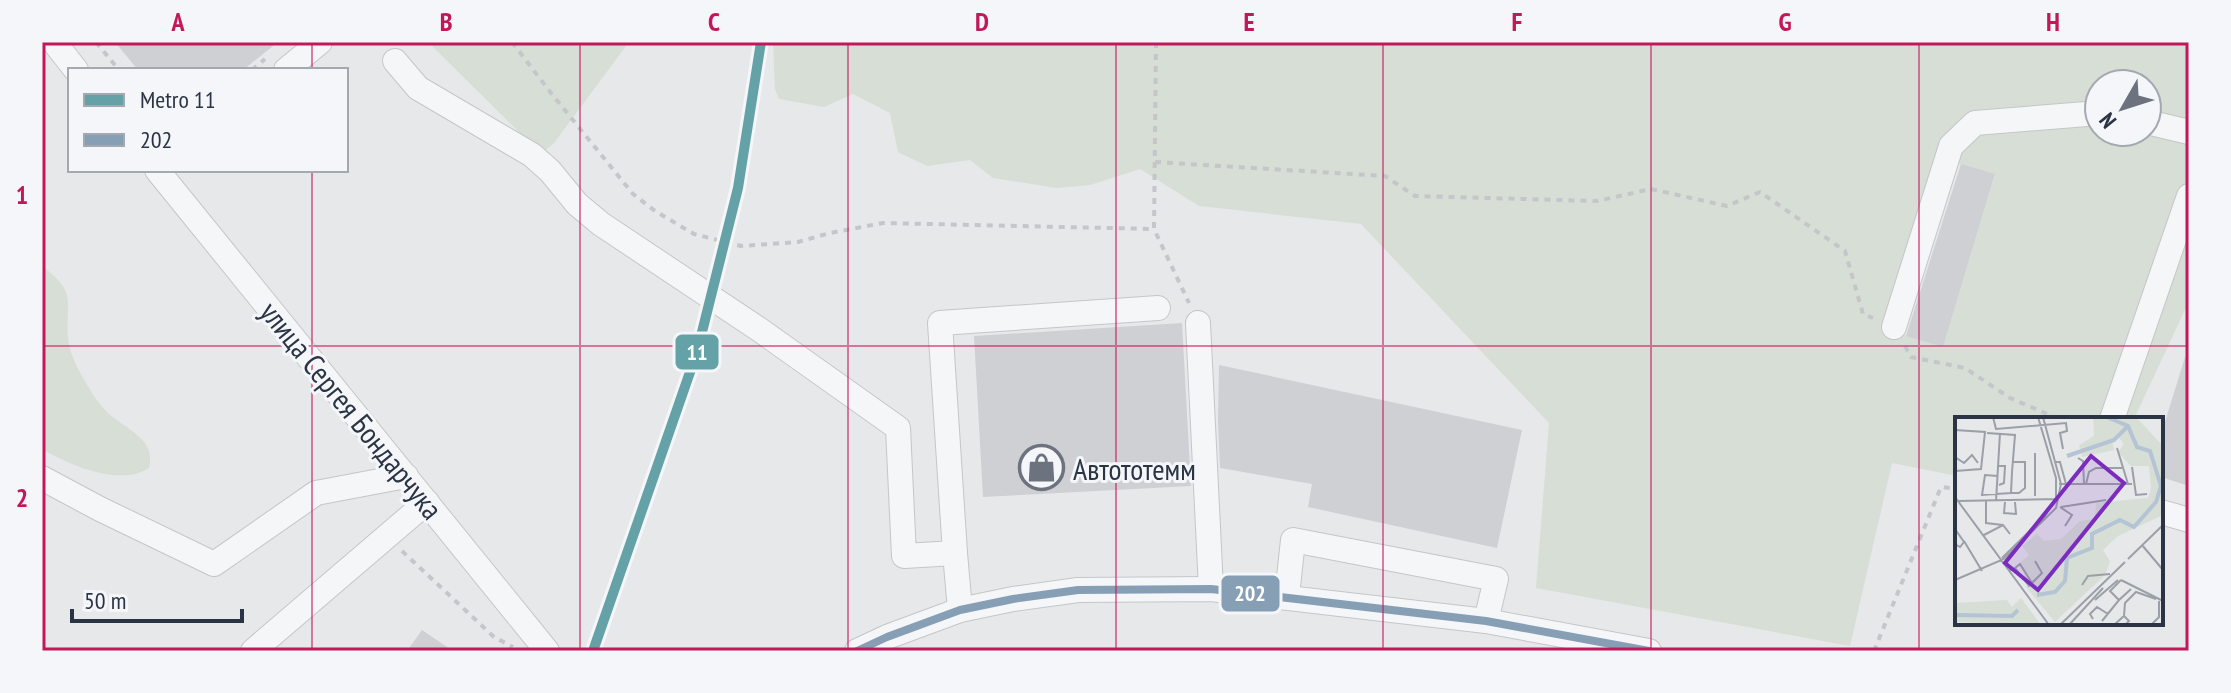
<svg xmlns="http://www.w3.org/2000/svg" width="2231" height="693" viewBox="0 0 2231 693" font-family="'PT Sans Narrow',sans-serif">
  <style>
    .green { fill: #d6ded6; fill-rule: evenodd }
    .building { fill: #ced0d3 }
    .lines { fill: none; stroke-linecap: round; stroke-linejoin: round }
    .minor-casing { stroke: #c4c6c8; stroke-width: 26 }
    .path { stroke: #c5c6ca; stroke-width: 4; stroke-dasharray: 6 6; stroke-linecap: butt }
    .minor { stroke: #f5f6f7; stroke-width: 24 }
    .bus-1-casing { stroke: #f4f6f9; stroke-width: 14 }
    .bus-1 { stroke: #869fb5; stroke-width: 8 }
    .metro-1-casing { stroke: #f4f6f9; stroke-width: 16 }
    .metro-1 { stroke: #65a2a8; stroke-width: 10 }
    .grid { fill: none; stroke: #c2185b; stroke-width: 2; stroke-opacity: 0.55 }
    .labels { text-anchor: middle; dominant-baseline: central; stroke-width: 6; stroke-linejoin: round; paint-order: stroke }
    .street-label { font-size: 30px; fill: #2b3445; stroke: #f4f6f9 }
    .poi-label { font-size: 30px; fill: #2b3445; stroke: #f4f6f9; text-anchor: start }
    .inset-river { fill: none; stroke: #b4c4d5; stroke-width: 4 }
    .inset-road { fill: none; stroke: #9ba0a8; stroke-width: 2 }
    .view { fill: #7b2cbf; fill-opacity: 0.15; stroke: #7b2cbf; stroke-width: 4 }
    .inset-edge { fill: none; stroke: #2b3445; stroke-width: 4 }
    .line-badge { stroke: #f4f6f9; stroke-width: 3 }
    .badge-label { font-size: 22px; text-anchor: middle; font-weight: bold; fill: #fff }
    .neatline { fill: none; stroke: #c2185b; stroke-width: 3 }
    .grid-label { font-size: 26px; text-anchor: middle; font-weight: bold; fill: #c2185b }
  </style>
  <rect width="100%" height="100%" fill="#e6e8ea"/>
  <g class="green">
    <path d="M428 42H629L554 143 541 154Z"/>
    <path d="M773 42H2189V301L2134 419H1957V476L1892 463 1850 646 1536 588 1549 423 1361 224 1199 206 1140 169 1090 185 1057 188 993 178 970 160 927 166 898 152 890 113 853 94 824 107 779 99 775 89ZM2099 84H2147V132H2099ZM1956 163 1995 175 1943 347 1904 335Z"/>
    <path d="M42 266C77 293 66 299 68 337 69 355 80 373 89 388 94 397 101 406 108 413 125 429 157 439 149 468 120 487 69 465 42 449Z"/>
  </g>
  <g class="building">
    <path d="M115 42H278L243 70H138Z"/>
    <path d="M1961 164 1995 174 1943 347 1906 336Z"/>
    <path d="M1182 323 1191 486 983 497 974 336Z"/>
    <path d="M2185 357 2189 358V486L2161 477V435Z"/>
    <path d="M1219 365 1522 430 1497 548 1308 507 1312 484 1220 468 1218 421Z"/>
    <path d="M422 630 453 651H407Z"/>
  </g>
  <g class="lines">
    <defs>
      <g id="minor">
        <path d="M54 42 76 70"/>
        <path d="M395 61 418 88 532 155 550 171 577 204 601 224 760 330 898 428 904 556 955 553"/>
        <path d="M286 70 320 42"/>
        <path d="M2147 122 2189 132"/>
        <path d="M157 170 547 651"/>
        <path d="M1198 323 1211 589"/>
        <path d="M1894 327 1951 146 1975 123 2099 113"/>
        <path d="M2112 419 2189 196"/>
        <path d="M42 478 100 509 214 564 316 493 406 476"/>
        <path d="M2161 512 2189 520"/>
        <path d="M1287 596 1293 540 1496 579 1486 621"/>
        <path d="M960 610 955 553 940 323 1158 308"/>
        <path d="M253 651 427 502"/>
        <path d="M857 651 887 637 960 610 1013 599 1078 590 1211 589 1486 621 1649 651"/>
      </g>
    </defs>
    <use href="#minor" class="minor-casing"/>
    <g class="path">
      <path d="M96 42 119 70"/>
      <path d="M512 42 551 93 633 194 655 211 694 234 741 246 798 242 830 233 883 223 1154 229"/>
      <path d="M1156 42 1154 229 1189 303"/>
      <path d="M252 70 265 59"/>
      <path d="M1155 162 1385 176 1415 196 1597 201 1651 189 1727 206 1760 192 1845 251 1863 314 1873 318"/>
      <path d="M1905 346 1911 357 1965 368 2010 398 2059 419"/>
      <path d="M402 551 494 637 513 647"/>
      <path d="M1874 651 1941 487 1957 489"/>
    </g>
    <use href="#minor" class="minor"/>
    <defs>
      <path id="bus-1" d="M857 651 887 637 960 610 1013 599 1078 590 1211 589 1486 621 1649 651"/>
    </defs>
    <use href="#bus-1" class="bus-1-casing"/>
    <use href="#bus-1" class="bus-1"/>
    <defs>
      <path id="metro-1" d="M593 651 697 352 738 188 761 42"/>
    </defs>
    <use href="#metro-1" class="metro-1-casing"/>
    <use href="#metro-1" class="metro-1"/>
  </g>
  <path class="grid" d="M312 42V70M580 42V651M848 42V651M1116 42V651M1383 42V651M1651 42V651M1919 42V651M312 170V651M42 346H2189"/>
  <defs>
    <symbol id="shop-ring" viewBox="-11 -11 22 22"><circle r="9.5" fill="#f4f6f9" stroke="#6c737f" stroke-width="1.5"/><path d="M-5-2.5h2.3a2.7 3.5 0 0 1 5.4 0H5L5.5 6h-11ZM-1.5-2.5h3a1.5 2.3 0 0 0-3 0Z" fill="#6c737f"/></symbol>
  </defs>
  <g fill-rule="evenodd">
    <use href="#shop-ring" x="1016" y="442" width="51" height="51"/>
  </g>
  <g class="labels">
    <g class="street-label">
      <text transform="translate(352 410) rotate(51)">улица Сергея Бондарчука</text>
    </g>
    <g class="poi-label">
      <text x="1073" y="468">Автототемм</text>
    </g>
  </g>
  <g transform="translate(1955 417)">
    <rect width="208" height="208" fill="#e6e8ea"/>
    <path d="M138 0H181L208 29V98L163 119 148 133 155 144 150 158 100 205 70 169 75 170 64 147 74 138 67 129 82 117 89 124 106 122 125 104 140 102 141 86 193 81 196 71 194 49H176L163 35 169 27 163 20 157 22 159 33 127 40 124 28 139 19ZM66 181 86 208 0 205V186L52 183 57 190Z" fill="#d6ded6"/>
    <path class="inset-river" d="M112 39 159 23 173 9M82 178 100 175 110 164 112 141 137 131V117L165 103 179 110 201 85 206 69 195 34 182 30 173 9 152 0M0 198 57 199 63 193"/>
    <path class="inset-road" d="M38 0 41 12 111 6 112 14 105 16 108 32M0 13 30 15 26 52 0 54M32 16 60 18 57 55 56 76H64L70 71V45H58M162 31 173 67M0 40 9 46 17 38 23 46M123 41 128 44 129 67M101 45H105L111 67M43 49H50L49 66 44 68M177 50 181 78 192 77M43 59 30 58 27 78 56 76M104 67H177M131 67 134 55 141 51H167M80 79V36M0 80 94 208M3 84 103 82M31 84V106L48 108M41 84 45 16M50 85 49 96 61 97 60 85M105 90 117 98 110 109M106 90 151 83M0 112 9 125 5 130 0 127M29 118 48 108 55 117M9 124 27 154M187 128 208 153M47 141 90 99 101 81V61L83 0M173 142 208 108M60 151 65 147 77 166M54 154 60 151 74 169 87 156 80 144M0 163 49 142 101 91 106 67 88 0M166 163 208 184M166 163 155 174 164 183 176 172M127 168 133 159 155 157M140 183 163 163M169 199 170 186 181 175 201 182M138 202 135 197 142 190 153 197M147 204 164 183M105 208 170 145M114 208 148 171M159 208 169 199 174 204 170 208M196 208 204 200V184"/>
    <path class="view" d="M136 39 169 66 83 173 50 146Z"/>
    <rect width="208" height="208" class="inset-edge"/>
  </g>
  <g class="line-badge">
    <rect x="674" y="333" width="46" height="38" rx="8" fill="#65a2a8"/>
    <rect x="1220" y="574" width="61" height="39" rx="8" fill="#869fb5"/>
  </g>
  <g class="badge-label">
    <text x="697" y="360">11</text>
    <text x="1250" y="601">202</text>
  </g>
  <rect width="2231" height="693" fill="none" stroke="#f4f6f9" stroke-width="88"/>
  <rect x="68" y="68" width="280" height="104" fill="#f4f6f9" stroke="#a4a8b1" stroke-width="2"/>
  <rect x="84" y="94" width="40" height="12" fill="#65a2a8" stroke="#a4a8b1" stroke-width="2"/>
  <text x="140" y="108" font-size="24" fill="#2b3445">Metro 11</text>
  <rect x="84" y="134" width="40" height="12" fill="#869fb5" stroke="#a4a8b1" stroke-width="2"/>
  <text x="140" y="148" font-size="24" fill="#2b3445">202</text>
  <g transform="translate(2123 108) rotate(231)"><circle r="38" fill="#f4f6f9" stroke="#a4a8b1" stroke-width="2"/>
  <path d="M0-6L14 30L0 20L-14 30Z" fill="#6c737f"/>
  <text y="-12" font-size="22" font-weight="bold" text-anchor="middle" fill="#2b3445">N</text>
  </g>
  <path d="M72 609v12h170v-12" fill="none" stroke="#2b3445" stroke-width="4"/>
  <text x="84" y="609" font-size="24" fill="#2b3445" stroke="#f4f6f9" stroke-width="6" paint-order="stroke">50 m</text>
  <rect x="44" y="44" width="2143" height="605" class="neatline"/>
  <g class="grid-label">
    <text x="178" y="31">A</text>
    <text x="446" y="31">B</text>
    <text x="714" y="31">C</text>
    <text x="982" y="31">D</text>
    <text x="1249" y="31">E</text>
    <text x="1517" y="31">F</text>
    <text x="1785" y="31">G</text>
    <text x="2053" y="31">H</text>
    <text x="22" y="204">1</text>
    <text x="22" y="507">2</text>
  </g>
</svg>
